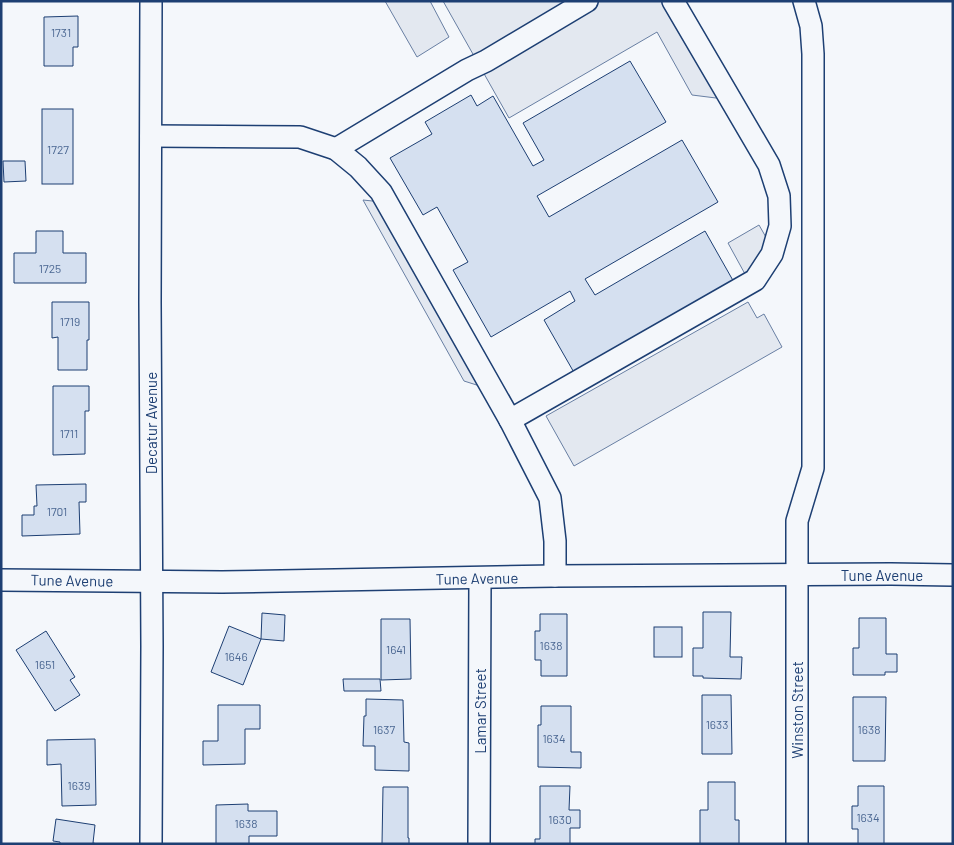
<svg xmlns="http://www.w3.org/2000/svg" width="954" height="845" viewBox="0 0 954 845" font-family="Barlow,sans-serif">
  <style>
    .parking { fill: #e3e8f0; stroke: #687fa3 }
    .building { fill: #d5e0f0; stroke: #1d3f73 }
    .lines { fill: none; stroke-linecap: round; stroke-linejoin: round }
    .minor-casing { stroke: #1d3f73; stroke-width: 24 }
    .minor { stroke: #f4f7fb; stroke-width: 21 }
    .labels { text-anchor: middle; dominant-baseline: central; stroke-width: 4; stroke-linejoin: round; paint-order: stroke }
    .number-label { font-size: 12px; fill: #4b6792 }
    .street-label { font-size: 15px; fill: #1d3f73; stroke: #f4f7fb }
  </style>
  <rect width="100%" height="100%" fill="#f4f7fb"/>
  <g class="parking">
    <path d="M385 1H430L449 37 417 57Z"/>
    <path d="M443 1H684L733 89 716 98 692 95 657 32 509 118Z"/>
    <path d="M363 200 382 202 483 387 464 381Z"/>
    <path d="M759 225 767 239 760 257 745 274 728 243Z"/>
    <path d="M748 302 757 318 764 314 782 347 574 466 546 416Z"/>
  </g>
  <g class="building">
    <path d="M78 16V47H73V66H44V17Z"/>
    <path d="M630 61 666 122 537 196 549 217 682 140 718 202 585 279 595 295 705 231 735 284 576 376 544 320 575 301 570 291 491 337 453 270 468 262 437 207 423 215 390 158 432 134 425 122 471 95 477 106 493 96 533 166 544 160 523 123Z"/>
    <rect x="42" y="109" width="31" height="75"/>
    <path d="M3 161H25L26 181 4 182Z"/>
    <path d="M36 231H63V253H86V283H14V253H36Z"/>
    <path d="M52 302H89V340H87V370H58V337L52 338Z"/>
    <path d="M53 386H89V411H85V454L53 455Z"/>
    <path d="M86 484V502H79L80 534 22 536V515H34V506H37L36 485Z"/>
    <path d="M703 612H731L730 657H742L741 679 703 678V676H693V648H703Z"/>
    <path d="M262 613 285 615 284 641 261 639Z"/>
    <path d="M540 614H567V676H541V660H535V631H540Z"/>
    <path d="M859 618H886V654H897V672H885V675H853V648H859Z"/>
    <path d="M381 619H410L411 679 381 680Z"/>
    <path d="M229 626 261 639 243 685 211 672Z"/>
    <rect x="654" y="627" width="28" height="30"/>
    <path d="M46 631 75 677 70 680 80 695 55 711 16 650Z"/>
    <path d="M343 679H380L381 691H344Z"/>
    <path d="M702 695H731L732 754H702Z"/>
    <path d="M853 697H886L885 761H853Z"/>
    <path d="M366 699 403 700 404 742 409 743V771L375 770V746H363L364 716H366Z"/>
    <path d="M218 705H260V729H245V764L203 765V741H218Z"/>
    <path d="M541 706H571V752H581V768L538 767V725H541Z"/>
    <path d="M95 739 96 805 62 806 61 764 47 765V740Z"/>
    <path d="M708 782H735V820H739V844H700V810H708Z"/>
    <path d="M540 786H570L569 810H580V828H570V844H535V839H540Z"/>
    <path d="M858 786H884V844H858V829H852V806H858Z"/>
    <path d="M383 787H408V838H409V844H382Z"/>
    <path d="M248 804V811H277V836H249V844H216V805Z"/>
    <path d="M56 819 95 825 93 843 98 844H60V842L53 841Z"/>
  </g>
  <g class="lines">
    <defs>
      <g id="minor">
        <path d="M151 136 300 137 336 149 358 167 381 192 510 420 550 498 555 541V576"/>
        <path d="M336 149 467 70 486 61 587 1"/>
        <path d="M510 420 755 280 772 254 780 226 779 196 769 165 673 1"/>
        <path d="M1 580 222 582 555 576 891 574 953 575"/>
        <path d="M151 844 152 646 150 303 151 1"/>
        <path d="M479 844 480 578"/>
        <path d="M797 844V521L813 468V54L811 26 804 1"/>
      </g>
    </defs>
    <use href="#minor" class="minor-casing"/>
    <use href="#minor" class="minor"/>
  </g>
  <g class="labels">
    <g class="number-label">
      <text x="61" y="32">1731</text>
      <text x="58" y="149">1727</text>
      <text x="50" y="268">1725</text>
      <text x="70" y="321">1719</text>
      <text x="69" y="433">1711</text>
      <text x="57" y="511">1701</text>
      <text x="551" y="645">1638</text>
      <text x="396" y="649">1641</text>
      <text x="236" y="656">1646</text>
      <text x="45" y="664">1651</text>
      <text x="717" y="724">1633</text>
      <text x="384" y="729">1637</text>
      <text x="869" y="729">1638</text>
      <text x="554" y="738">1634</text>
      <text x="79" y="785">1639</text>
      <text x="868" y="817">1634</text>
      <text x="560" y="819">1630</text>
      <text x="246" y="823">1638</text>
    </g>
    <g class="street-label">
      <text transform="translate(151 423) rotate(-90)">Decatur Avenue</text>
      <text x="882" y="575">Tune Avenue</text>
      <text transform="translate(477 578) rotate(-1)">Tune Avenue</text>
      <text transform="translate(72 580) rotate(1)">Tune Avenue</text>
      <text transform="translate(797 710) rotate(-90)">Winston Street</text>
      <text transform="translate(480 711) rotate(-90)">Lamar Street</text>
    </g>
  </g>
  <rect width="954" height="845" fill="none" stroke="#1d3f73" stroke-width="5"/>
</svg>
